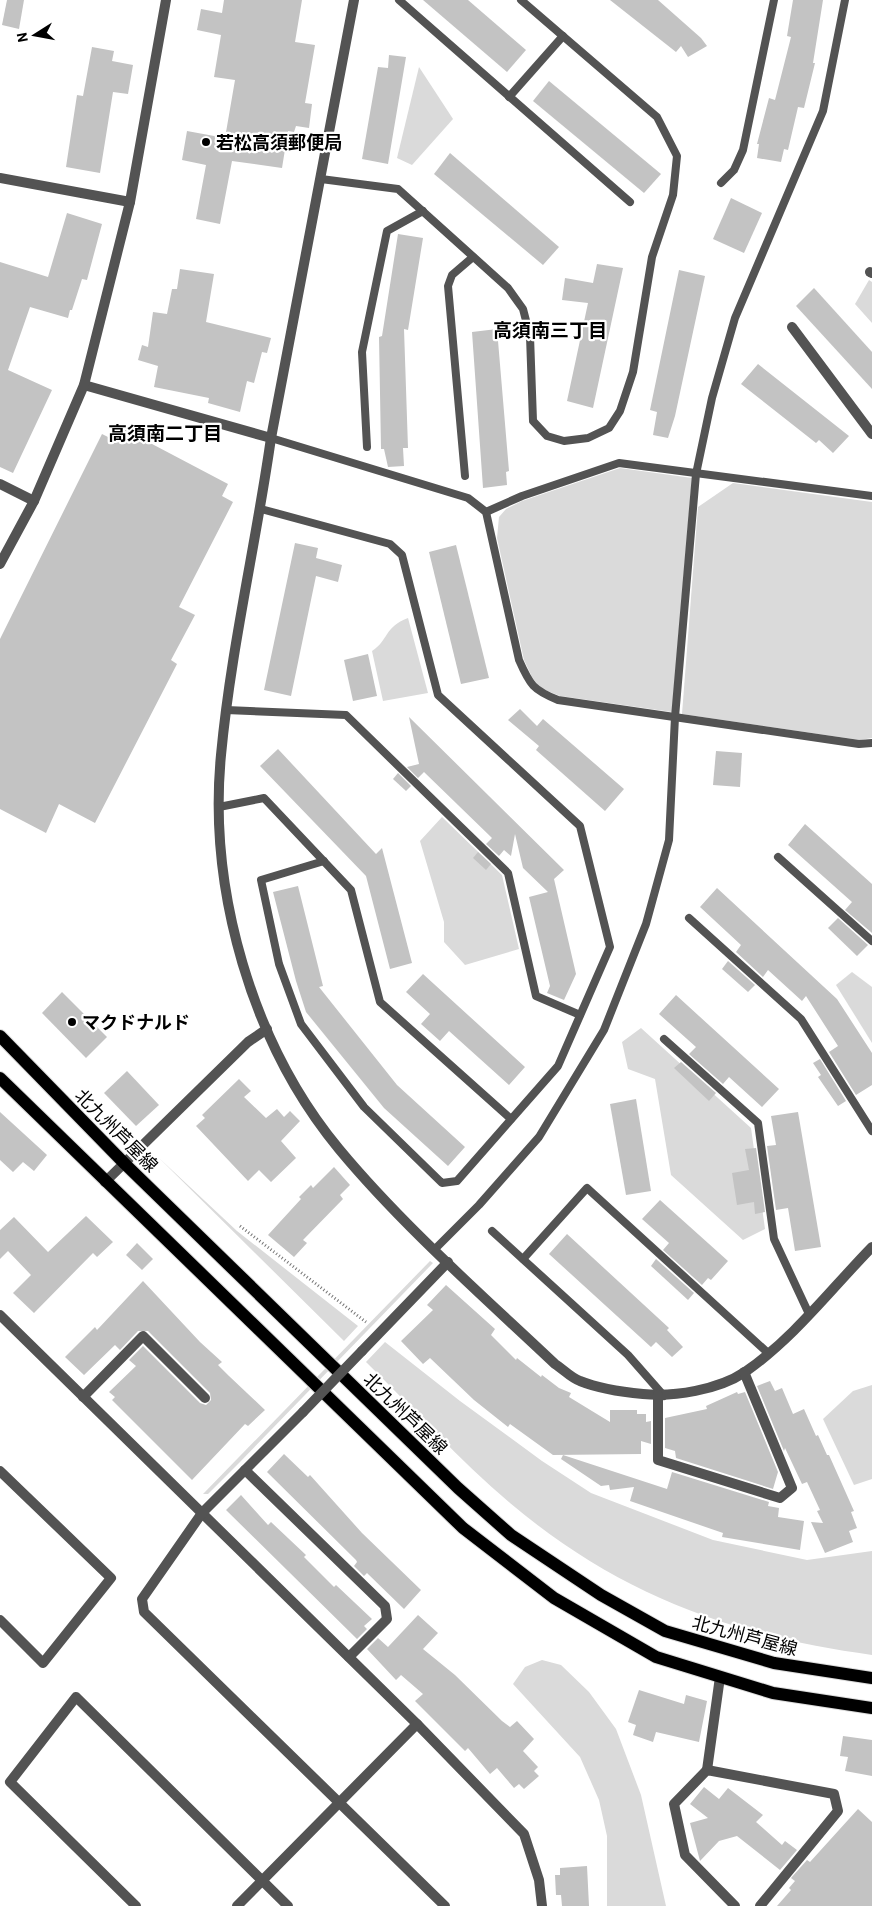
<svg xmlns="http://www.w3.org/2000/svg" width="872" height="1906" viewBox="0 0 872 1906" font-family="Barlow,'Noto Sans JP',sans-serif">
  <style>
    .green { fill: #dadada }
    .building { fill: #c3c3c3 }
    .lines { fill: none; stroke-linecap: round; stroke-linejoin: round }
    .primary-casing { stroke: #dbdbdb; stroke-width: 14 }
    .path { stroke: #757575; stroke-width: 3; stroke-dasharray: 1 2.5; stroke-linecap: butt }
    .service { stroke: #535353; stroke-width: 8 }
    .minor { stroke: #535353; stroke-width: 10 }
    .tertiary { stroke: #535353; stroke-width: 10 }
    .primary { stroke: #000; stroke-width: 12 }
    .minor-bridge { stroke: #535353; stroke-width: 10 }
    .poi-dot { fill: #000; stroke: #fff; stroke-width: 2 }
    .labels { text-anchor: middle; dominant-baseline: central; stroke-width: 4.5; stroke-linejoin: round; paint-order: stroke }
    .poi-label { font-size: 18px; font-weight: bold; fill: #000; stroke: #fff; text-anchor: start }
    .street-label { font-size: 18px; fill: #000; stroke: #fff }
    .neighbourhood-label { font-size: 19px; font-weight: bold; fill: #000; stroke: #fff }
  </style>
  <rect width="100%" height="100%" fill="#fff"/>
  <g class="green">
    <path d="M419 67 453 119 412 165 397 158Z"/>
    <path d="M869 280 872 282V323L855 304Z"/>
    <path d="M620 468 692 478 672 712 560 696 540 688 532 677 524 660 497 538 499 517 506 509 522 501Z"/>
    <path d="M733 483 872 502V738L860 740 682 714 698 507Z"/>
    <path d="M408 618 428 693 383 701 372 651C389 640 384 627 408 618Z"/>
    <path d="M442 817 502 875 519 949 465 965 444 942V922L420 841Z"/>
    <path d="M852 972 872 987V1043L836 985Z"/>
    <path d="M641 1028 751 1128 765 1229 743 1240 671 1175 655 1079 628 1069 622 1042Z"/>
    <path d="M158 1157 237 1231 358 1326 344 1341Z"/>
    <path d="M430 1261 433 1263 239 1463 208 1494H203Z"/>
    <path d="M385 1342 460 1401 542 1461 591 1493 713 1540 807 1560 872 1551V1655C733 1636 619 1595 510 1503 459 1460 414 1409 366 1362Z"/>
    <path d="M872 1385V1479L854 1485 823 1419 853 1391Z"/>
    <path d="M542 1660 561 1665 589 1692 616 1729 641 1795 666 1906H607V1836L599 1800 580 1757 513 1684 525 1667Z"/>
  </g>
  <g class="building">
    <path d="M7 0H24L19 29 2 25Z"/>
    <path d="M224 0H302L295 42 315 45 305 103 312 104 309 128 296 126 294 132 288 131 282 168 232 161 220 224 196 219 206 165 182 160 187 131 225 138 235 80 214 77 221 35 197 30 201 9 222 13Z"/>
    <path d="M423 0H468L526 50 507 72Z"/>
    <path d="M610 0H658L701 38 707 46 688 57 681 46 676 52Z"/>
    <path d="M793 0H823L813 63H815L804 108 798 107 788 150 784 149 781 162 757 158 759 144H757L769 98 775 100 791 37 787 36Z"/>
    <path d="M92 47 114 51 112 61 133 65 128 94 113 92 100 173 66 167 77 95 83 96Z"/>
    <path d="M389 55 406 57 388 164 362 159 378 67 388 68Z"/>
    <path d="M549 81 661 174 644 193 533 101Z"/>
    <path d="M450 153 559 247 543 265 434 174Z"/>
    <path d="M731 198 762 213 744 253 713 239Z"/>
    <path d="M67 213 102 224 87 280 82 279 72 310H70L68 318 30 307 8 370 52 390 13 473 0 467V262L48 277Z"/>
    <path d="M398 234 423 238 408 330 404 329 408 448H403L404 466 388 467 384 449H381L379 337 382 336Z"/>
    <path d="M597 264 623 268 593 408 567 401 588 303 562 300 565 278 593 283Z"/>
    <path d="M180 269 214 274 206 322 271 338 267 353 262 352 254 383 247 381 240 412 208 403 209 398 154 387 158 366 138 360 142 345 148 347 153 312 167 314 172 289H177Z"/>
    <path d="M679 270 705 276 675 416 668 438 653 435 657 412 650 410Z"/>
    <path d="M814 288 872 352V389L796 306Z"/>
    <path d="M497 329 509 471 506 472 507 485 483 488 472 332Z"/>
    <path d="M758 364 849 436 833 453 819 440 816 443 741 384Z"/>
    <path d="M116 425 228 484 222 496 233 502 179 607 195 615 171 660 177 664 95 823 59 804 46 833 0 809V639L102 434 110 438Z"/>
    <path d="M295 543 318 548 316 558 342 565 338 582 316 576 291 696 264 690Z"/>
    <path d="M456 545 489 678 461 684 429 552Z"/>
    <path d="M368 654 377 696 353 701 344 660Z"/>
    <path d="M520 709 537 726 543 719 624 789 605 811 536 750 539 746 508 720Z"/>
    <path d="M409 717 564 870 554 879 576 974 564 1000 547 993 550 986 529 897 548 892 523 868 515 834 511 856 504 850 499 856 486 844 492 838 424 772 418 778 407 767 419 764Z"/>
    <path d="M278 749 376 854 382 848 412 963 390 969 366 876 260 766Z"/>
    <path d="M716 751 742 753 740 787 713 785Z"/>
    <path d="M398 773 411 786 406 791 393 779Z"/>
    <path d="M805 824 872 884V933L845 910 852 902 788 845Z"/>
    <path d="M478 852 491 864 486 870 473 858Z"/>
    <path d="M298 886 323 986 319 987 397 1085 465 1147 448 1166 384 1108 306 1012 296 981 273 892Z"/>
    <path d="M717 888 837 999 872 1053V1085L856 1095 829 1052 838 1046 806 996 802 1001 768 970 763 977 736 952 741 945 700 907Z"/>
    <path d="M838 918 868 945 857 956 828 928Z"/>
    <path d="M728 961 755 985 748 992 722 969Z"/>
    <path d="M423 974 525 1067 509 1085 449 1031 440 1041 421 1024 430 1014 406 992Z"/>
    <path d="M62 992 107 1037 86 1058 42 1013Z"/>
    <path d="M676 995 779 1089 762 1107 729 1077 723 1084 689 1054 696 1047 659 1014Z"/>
    <path d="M820 1059 846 1101 838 1106 818 1077 821 1075 813 1063Z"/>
    <path d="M681 1062 716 1093 709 1101 674 1068Z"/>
    <path d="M127 1071 159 1105 136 1126 104 1093Z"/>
    <path d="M239 1079 251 1091 244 1097 266 1118 277 1109 284 1117 290 1111 300 1121 281 1141 296 1158 271 1182 259 1170 248 1181 196 1126 205 1118 202 1115Z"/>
    <path d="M636 1099 651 1191 626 1195 610 1104Z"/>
    <path d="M0 1112 47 1155 34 1171 23 1162 13 1172 0 1160Z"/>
    <path d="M798 1112 821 1247 795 1251 788 1208 776 1210 767 1146 776 1145 771 1116Z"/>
    <path d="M756 1148 765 1212 755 1214 754 1202 737 1205 732 1173 749 1170 745 1149Z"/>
    <path d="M334 1167 350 1185 340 1195 343 1199 303 1240 307 1243 294 1257 268 1235 301 1199 299 1197 311 1185 313 1188Z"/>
    <path d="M660 1200 728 1261 711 1280 708 1278 702 1285 663 1250 669 1243 642 1219Z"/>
    <path d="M86 1216 113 1242 97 1257 93 1253 34 1313 13 1293 31 1275 8 1251 0 1259V1230L14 1217 48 1252Z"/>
    <path d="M567 1234 669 1328 667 1330 683 1347 672 1357 656 1342 651 1347 549 1254Z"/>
    <path d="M137 1243 153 1259 142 1270 126 1255Z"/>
    <path d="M656 1259 694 1293 688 1300 651 1266Z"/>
    <path d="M143 1281 200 1342 222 1362 218 1365 229 1376 265 1410 248 1426 245 1424 192 1480 112 1400 115 1397 109 1392 136 1366 129 1360 143 1346 200 1403 206 1405 211 1400 210 1393 148 1331H138L120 1350 115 1345 84 1375 65 1357 95 1327 97 1330Z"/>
    <path d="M446 1285 495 1329 491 1335 516 1360 517 1358 541 1377 542 1375 559 1388 571 1393 569 1397 610 1422V1410H637V1414H646V1422L651 1421V1444L641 1441V1454L553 1455 510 1424 508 1427 474 1400 430 1358 423 1364 401 1341 433 1310 427 1305Z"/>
    <path d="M770 1381 775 1391 782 1388 793 1414 804 1409 816 1436 818 1435 827 1455H829L854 1511 851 1512 857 1528 849 1531 853 1542 825 1553 811 1522 823 1523 817 1511 820 1510 807 1482 802 1484 785 1448 784 1451 757 1386Z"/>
    <path d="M737 1392 738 1394 745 1392 778 1472 773 1489 676 1458 675 1451 665 1448V1418L707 1409 706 1406Z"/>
    <path d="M284 1454 308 1477 310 1475 362 1533 421 1590 404 1609 367 1573 364 1576 354 1566 357 1562 356 1560 267 1472Z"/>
    <path d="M563 1455 667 1489 672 1472 769 1502 768 1506 779 1508 778 1517 804 1521 800 1550 722 1537 723 1533 630 1501 634 1487 610 1490 609 1485 601 1486 561 1459Z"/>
    <path d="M241 1495 268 1525 271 1522 306 1555 304 1557 334 1587 336 1585 372 1619 364 1626 367 1629 357 1639 226 1510Z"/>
    <path d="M418 1615 438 1633 423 1649 455 1675 502 1721 510 1727 517 1721 534 1739 523 1751 538 1767 534 1771 539 1776 524 1789 519 1784 514 1788 497 1768 490 1774 468 1748 465 1751 415 1701 423 1694 401 1675 396 1680 367 1649 378 1638 388 1647Z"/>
    <path d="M639 1690 684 1704 686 1695 707 1701 699 1742 656 1732 653 1742 633 1735 636 1725 628 1722Z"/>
    <path d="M843 1736 872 1740V1776L845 1771 848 1757 840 1756Z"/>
    <path d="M704 1787 719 1799 728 1788 763 1815 756 1822 782 1845 785 1841 797 1850 780 1870 737 1836 719 1841 700 1861 690 1823 708 1818 690 1804Z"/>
    <path d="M858 1809 872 1822V1906H777L791 1890 789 1888 795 1881 791 1878 807 1860 810 1862Z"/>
    <path d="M587 1866 589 1906H562L561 1895H556L555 1875H560V1868Z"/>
  </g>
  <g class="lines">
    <defs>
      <g id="primary">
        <path d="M0 1036 125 1164 458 1488 511 1535 601 1595 665 1631 774 1663 872 1678"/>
        <path d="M0 1078 463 1528 554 1598 656 1657 773 1693 872 1708"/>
      </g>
    </defs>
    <use href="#primary" class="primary-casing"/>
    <path class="path" d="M240 1226 366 1322"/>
    <g class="service">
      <path d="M399 0 630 202"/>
      <path d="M509 97 563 36"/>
      <path d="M321 179 398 189 508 288 523 309 530 336 533 421 547 436 564 441 588 438 609 428 620 411 633 372 652 257 673 195 677 156 657 117 521 0"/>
      <path d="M721 183 734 170 743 150 774 0"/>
      <path d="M271 438 468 498 486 512 519 660C530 685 533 690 558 700L859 744 872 743"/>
      <path d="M367 447 362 352 387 231 423 211"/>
      <path d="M465 476 448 286 452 275 473 257"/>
      <path d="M261 509 390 544 402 555 438 695 580 826 610 947 558 1066 457 1181 442 1183 364 1107 301 1024 279 964 261 880 324 861"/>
      <path d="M486 512 522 496 619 463 872 496"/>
      <path d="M226 710 346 715 508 873 536 996 580 1015"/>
      <path d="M219 807 264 798 351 890 380 1002 511 1119"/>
      <path d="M778 857 872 941"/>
      <path d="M689 918 801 1019 872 1131"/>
      <path d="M664 1039 758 1123 774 1239 809 1314"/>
      <path d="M492 1231 628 1355 664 1396"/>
      <path d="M435 1249 479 1205 539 1137 604 1030 646 924 669 840 675 717 696 474 712 398 735 318 823 111 845 0"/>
      <path d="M523 1259 587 1188 768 1353"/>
    </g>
    <g class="minor">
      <path d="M354 0 271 438C256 544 231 648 221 755 208 890 252 1044 339 1149 402 1225 483 1296 555 1364 563 1369 571 1378 580 1381 600 1389 622 1392 643 1394 674 1397 718 1390 745 1372 794 1338 831 1289 872 1247"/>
      <path d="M0 178 130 202"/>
      <path d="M870 272 872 273"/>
      <path d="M792 327 872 434"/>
      <path d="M84 385 271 438"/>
      <path d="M0 484 34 501"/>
      <path d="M105 1182 248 1042 267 1029"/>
      <path d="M0 1315 417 1724 524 1834 539 1880 542 1906"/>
      <path d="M362 1351 448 1262"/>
      <path d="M658 1395V1460L780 1498 792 1488 744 1372"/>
      <path d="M83 1397 143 1336 205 1398"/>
      <path d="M303 1412 202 1513 142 1599 144 1612 445 1906"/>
      <path d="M245 1470 385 1606 387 1619 349 1657"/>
      <path d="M0 1471 111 1578 43 1663 0 1620"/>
      <path d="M707 1770 720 1677"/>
      <path d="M136 1906 10 1782 76 1697 288 1906"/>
      <path d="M237 1906 417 1724"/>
      <path d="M735 1906 685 1855 674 1804 707 1770 834 1794 838 1811 760 1906"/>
    </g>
    <path class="tertiary" d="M0 564 34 501 84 385 130 202 166 0"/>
    <use href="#primary" class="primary"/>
    <path class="minor-bridge" d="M303 1412 362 1351"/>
  </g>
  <g class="poi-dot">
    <circle cx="206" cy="142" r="5"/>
    <circle cx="72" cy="1022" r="5"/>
  </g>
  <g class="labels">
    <g class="poi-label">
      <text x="216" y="142">若松高須郵便局</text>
      <text x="82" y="1022">マクドナルド</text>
    </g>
    <g class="street-label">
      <text transform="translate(117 1130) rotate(45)">北九州芦屋線</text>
      <text transform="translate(406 1413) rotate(44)">北九州芦屋線</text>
      <text transform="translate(745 1635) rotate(15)">北九州芦屋線</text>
    </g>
    <g class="neighbourhood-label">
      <text x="550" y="329">高須南三丁目</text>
      <text x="165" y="432">高須南二丁目</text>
    </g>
  </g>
  <g transform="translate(35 35) rotate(259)" stroke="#ffffff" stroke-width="4" paint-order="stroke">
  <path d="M0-4L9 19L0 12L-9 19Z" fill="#000000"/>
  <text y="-8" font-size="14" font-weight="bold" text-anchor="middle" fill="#000000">N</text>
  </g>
</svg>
